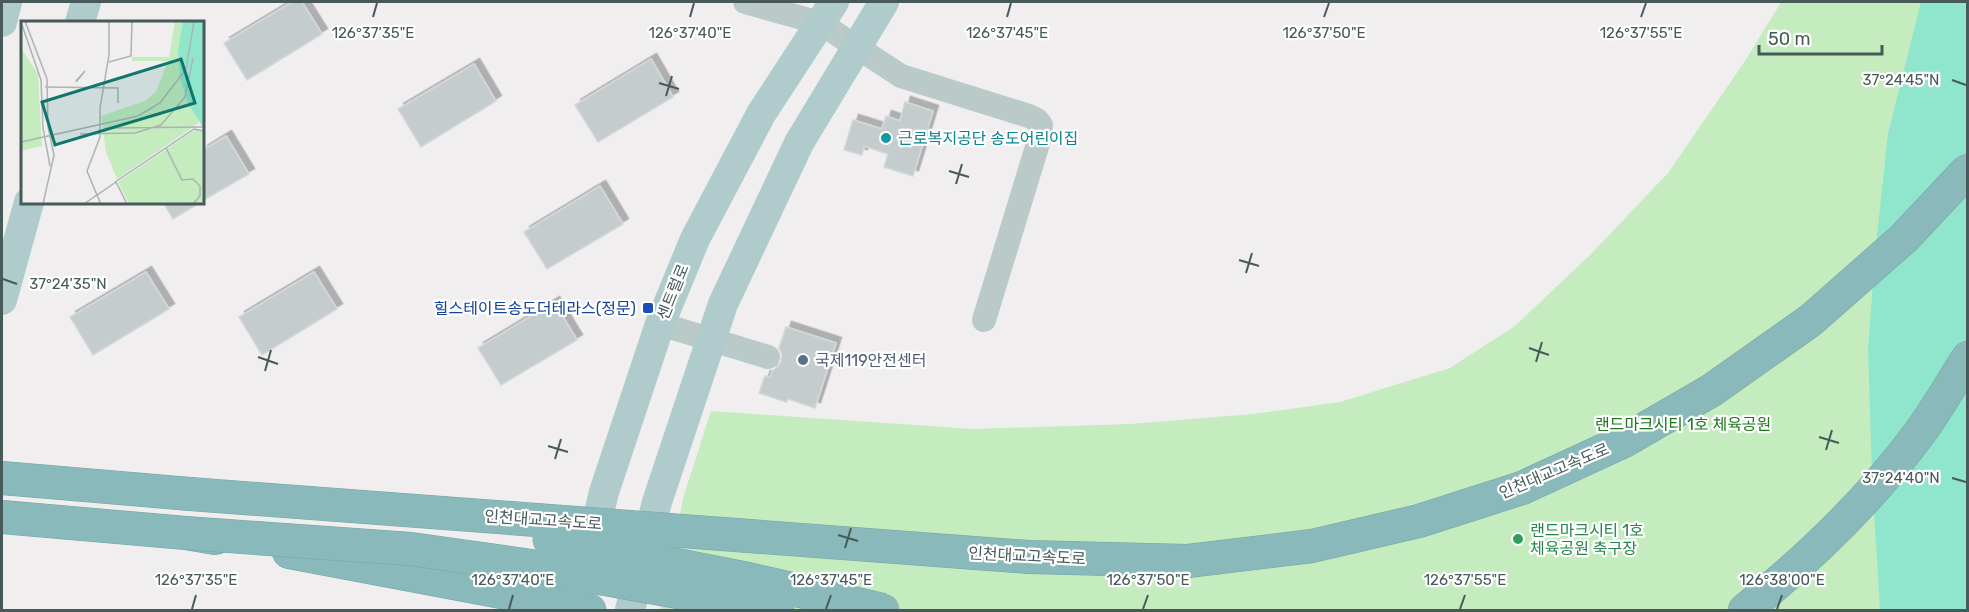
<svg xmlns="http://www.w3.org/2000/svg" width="1969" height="612" viewBox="0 0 1969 612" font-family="Rubik,'Noto Sans KR',sans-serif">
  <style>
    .green { fill: #c4ecbf }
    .water { fill: #8fe6cc }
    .building { fill: #c5cccd; stroke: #d2d8d9; stroke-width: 1.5; filter: url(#shadow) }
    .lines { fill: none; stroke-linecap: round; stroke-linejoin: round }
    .highway-casing { stroke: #74a5a5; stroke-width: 34 }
    .minor { stroke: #bacac9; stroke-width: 24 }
    .major { stroke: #afcbcb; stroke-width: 30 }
    .highway { stroke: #89b9ba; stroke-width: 33 }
    .highway-bridge-casing { stroke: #74a5a5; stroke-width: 34; stroke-linecap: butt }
    .highway-bridge { stroke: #89b9ba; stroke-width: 33 }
    .ticks { fill: none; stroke: #475a59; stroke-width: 2 }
    .culture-dot { fill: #0f9aa8; stroke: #fff; stroke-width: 2 }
    .transit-dot { fill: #1a4fb4; stroke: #fff; stroke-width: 2 }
    .service-dot { fill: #5c6f8a; stroke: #fff; stroke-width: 2 }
    .leisure-dot { fill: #2e9e5b; stroke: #fff; stroke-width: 2 }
    .labels { text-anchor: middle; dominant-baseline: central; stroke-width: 4.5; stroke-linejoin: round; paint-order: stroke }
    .culture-label { font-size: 16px; fill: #0d838f; stroke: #fff; text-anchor: start }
    .street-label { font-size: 16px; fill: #475a59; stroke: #fff }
    .transit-label { font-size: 16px; fill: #164399; stroke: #fff; text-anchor: end }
    .service-label { font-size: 16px; fill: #4e5e75; stroke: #fff; text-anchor: start }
    .park-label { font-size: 16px; fill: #1d771d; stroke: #fff }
    .leisure-label { font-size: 16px; fill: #27864d; stroke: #fff; text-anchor: start }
    .inset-road { fill: none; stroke: #acb3b3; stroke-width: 1.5 }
    .view { fill: #0f766e; fill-opacity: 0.15; stroke: #0f766e; stroke-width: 3 }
    .inset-edge { fill: none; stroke: #475a59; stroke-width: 3 }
    .ticks-label { font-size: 15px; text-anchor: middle; fill: #475a59; stroke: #fff; stroke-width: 4.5; stroke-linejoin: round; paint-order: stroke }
  </style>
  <defs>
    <filter id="shadow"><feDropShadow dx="5.5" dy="-5.5" stdDeviation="0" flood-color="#0004"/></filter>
  </defs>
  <rect width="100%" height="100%" fill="#f0eeef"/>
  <path class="green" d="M1781 2H1926L1883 610H660L684 495 711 411 973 429 1130 424 1253 414 1340 402 1450 368 1515 326 1591 254 1668 173 1745 61Z"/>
  <path class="water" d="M1921 2H1967V610H1880L1872 476 1868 348 1876 244 1888 134Z"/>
  <g class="building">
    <path d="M292 2H302L322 34 247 80 224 43Z"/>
    <path d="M651 59 673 97 598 142 575 105Z"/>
    <path d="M474 64 496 101 421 147 398 109Z"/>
    <path d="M905 102 933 111 913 176 884 167 888 154 864 146 862 155 844 150 853 120 882 129 886 116 900 121Z"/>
    <path d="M226 136 249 174 202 201V151Z"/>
    <path d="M600 186 623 224 547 269 524 232Z"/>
    <path d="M163 202H201L173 219Z"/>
    <path d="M146 272 169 309 93 355 70 317Z"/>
    <path d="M314 272 337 309 262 355 239 317Z"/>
    <path d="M554 302 577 340 501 385 478 348Z"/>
    <path d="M786 327 836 343 815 408 788 399 786 402 759 393 765 376 770 378 772 371 778 367 781 362 782 354 779 348Z"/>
  </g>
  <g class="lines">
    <defs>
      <g id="highway">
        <path d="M2 478 190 494"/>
        <path d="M2 517 186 533 215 538"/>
        <path d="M289 552 565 604"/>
        <path d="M1745 610C1810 558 1871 499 1921 431 1938 408 1952 382 1968 358"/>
      </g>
    </defs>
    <use href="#highway" class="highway-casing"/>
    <g class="minor">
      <path d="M745 2 820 23 901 76 1029 116 1037 120 1041 125 1040 137 984 320"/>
      <path d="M660 324 768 357"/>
    </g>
    <g class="major">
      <path d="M2 22 7 2"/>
      <path d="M80 22 86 2"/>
      <path d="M2 300 29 202"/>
      <path d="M591 546 604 492 660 324 695 239 761 114 834 2"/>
      <path d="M630 610 657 502 723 304 799 143 884 2"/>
    </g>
    <use href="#highway" class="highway"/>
    <defs>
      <g id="highway-bridge">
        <path d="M190 494 1029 557 1188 561 1312 546 1419 521 1522 488 1624 441 1712 390 1811 320 1904 238 1968 170"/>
        <path d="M186 533 411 549 538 567 778 610"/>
        <path d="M549 540 748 579 883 610"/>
        <path d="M565 604 590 610"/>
      </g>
    </defs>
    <use href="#highway-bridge" class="highway-bridge-casing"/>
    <use href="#highway-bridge" class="highway-bridge"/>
  </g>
  <path class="ticks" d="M373 17 377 3M690 17 694 3M1007 17 1011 3M1324 17 1329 3M1641 17 1646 3M1952 80 1966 85M659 83 679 89M666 96 672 76M949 171 969 177M956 184 962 164M1239 260 1259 266M1246 273 1252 253M3 279 17 284M1529 348 1549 355M258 357 278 364M1536 362 1542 342M265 371 271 350M1819 437 1839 443M548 446 568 452M1826 450 1832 430M555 459 561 439M1952 478 1966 482M838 535 858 541M845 548 851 528M192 609 196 595M509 609 513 595M826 609 831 595M1143 609 1148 595M1460 609 1465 595M1777 609 1782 595"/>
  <circle class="culture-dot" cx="886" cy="138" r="6"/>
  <rect class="transit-dot" x="642" y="302" width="12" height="12" rx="3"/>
  <circle class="service-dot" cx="803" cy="360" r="6"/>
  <circle class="leisure-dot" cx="1518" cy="539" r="6"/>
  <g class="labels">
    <g class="culture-label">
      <text x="898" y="138">근로복지공단 송도어린이집</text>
    </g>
    <g class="street-label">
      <text transform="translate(673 292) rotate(-68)">센트럴로</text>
      <text transform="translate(1554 471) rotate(-23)">인천대교고속도로</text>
      <text transform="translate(543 520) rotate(4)">인천대교고속도로</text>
      <text transform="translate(1027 556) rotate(3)">인천대교고속도로</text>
    </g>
    <g class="transit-label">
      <text x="636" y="308">힐스테이트송도더테라스(정문)</text>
    </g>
    <g class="service-label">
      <text x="815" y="360">국제119안전센터</text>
    </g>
    <g class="park-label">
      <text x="1683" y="424">랜드마크시티 1호 체육공원</text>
    </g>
    <g class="leisure-label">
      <text x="1530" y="530">랜드마크시티 1호<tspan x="1530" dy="18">체육공원 축구장</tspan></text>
    </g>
  </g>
  <g transform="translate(21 21)">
    <rect width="183" height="183" fill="#f0eeef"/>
    <path d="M154 0H162L167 82 178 102 96 158 85 131 80 95 124 80 135 71 147 40H111V36H148ZM0 27 17 53 21 125 0 130ZM175 108 183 109V183H108L97 161Z" fill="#c4ecbf"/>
    <path d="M162 0H183V108L167 83 159 57 157 29Z" fill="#8fe6cc"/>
    <path class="inset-road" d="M4 0 26 58 27 106 33 134 22 183M88 0V34L79 87V116L66 150 76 174 95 161 106 183M1 4 20 59 22 107 29 145M88 41 110 35 111 0M55 61 64 50 55 60M24 66 97 67V82M89 107 183 106M59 113 114 112 140 104 164 76 172 37M0 121 117 95 139 82 165 48 173 0M145 127 161 159 172 158 179 165V175L172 183M94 161 173 108 183 110M63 183 76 174 80 183"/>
    <path class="view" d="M160 38 174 82 34 124 21 81Z"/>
    <rect width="183" height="183" class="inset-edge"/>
  </g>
  <g class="ticks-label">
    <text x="373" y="38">126°37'35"E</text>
    <text x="690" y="38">126°37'40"E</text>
    <text x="1007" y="38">126°37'45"E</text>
    <text x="1324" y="38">126°37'50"E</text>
    <text x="1641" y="38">126°37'55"E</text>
    <text x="1901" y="85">37°24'45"N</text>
    <text x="68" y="289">37°24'35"N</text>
    <text x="1901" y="483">37°24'40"N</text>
    <text x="196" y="585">126°37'35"E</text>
    <text x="513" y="585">126°37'40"E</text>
    <text x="831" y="585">126°37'45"E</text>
    <text x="1148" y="585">126°37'50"E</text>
    <text x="1465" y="585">126°37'55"E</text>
    <text x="1782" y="585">126°38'00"E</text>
  </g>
  <rect width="1969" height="612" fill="none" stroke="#475a59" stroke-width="6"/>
  <path d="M1759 45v9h123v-9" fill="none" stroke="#475a59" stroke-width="3"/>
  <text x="1768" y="45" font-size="18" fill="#475a59" stroke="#ffffff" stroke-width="4.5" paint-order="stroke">50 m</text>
</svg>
